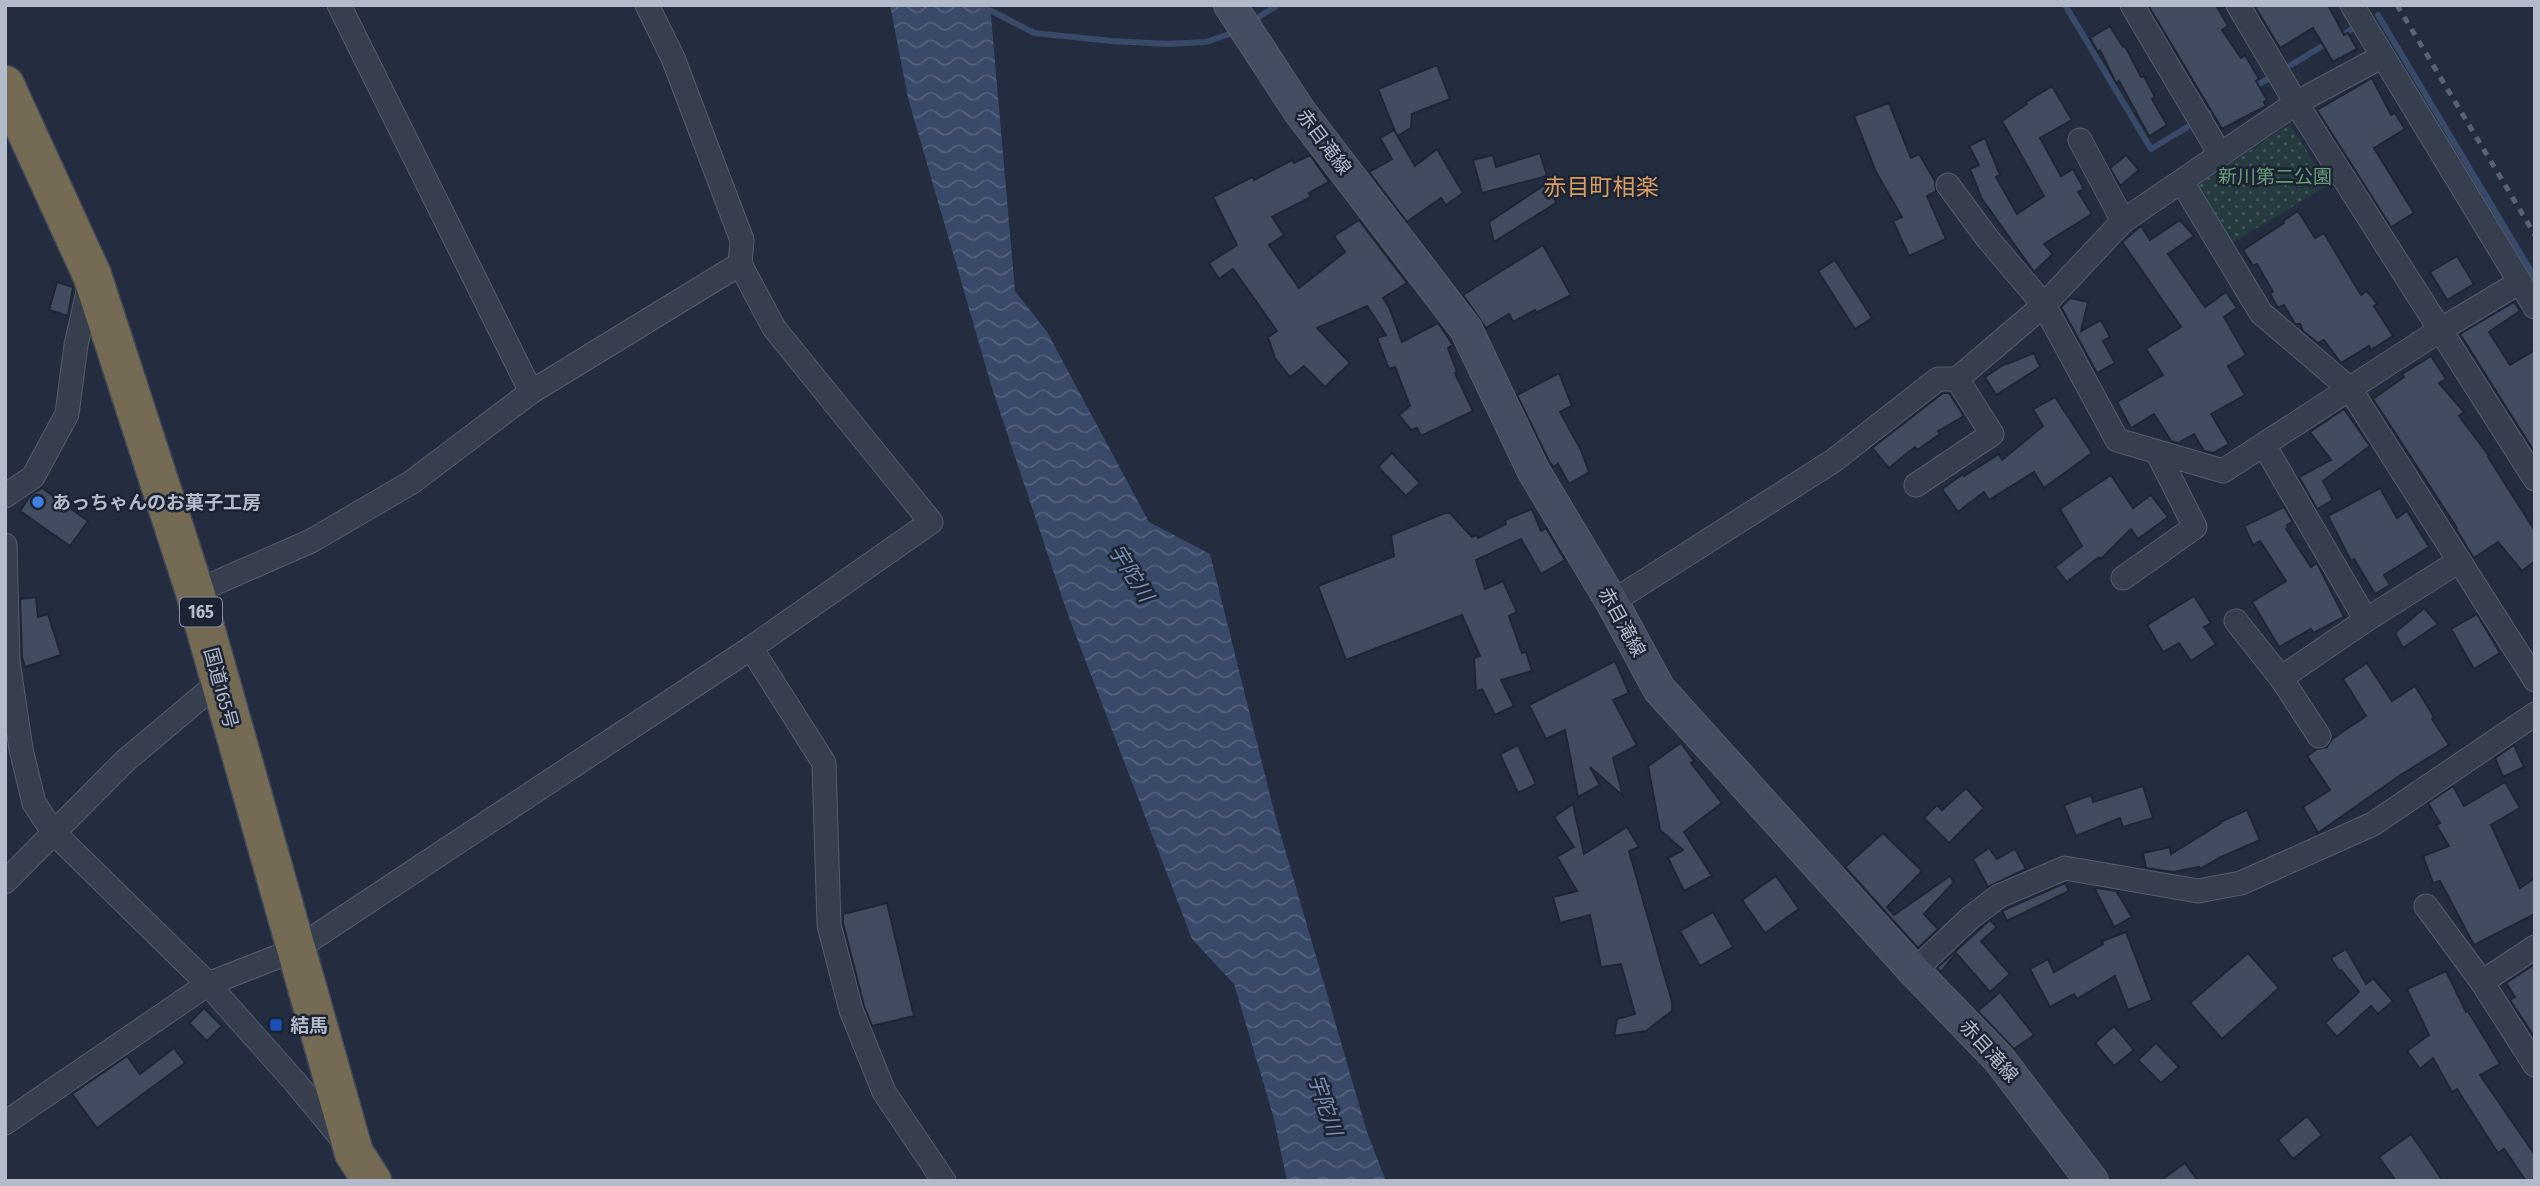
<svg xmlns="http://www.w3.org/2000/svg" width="2540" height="1186" viewBox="0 0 2540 1186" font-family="'Fira Sans Condensed','Noto Sans JP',sans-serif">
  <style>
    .park { fill: url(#park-dots) }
    .water { fill: url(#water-waves) }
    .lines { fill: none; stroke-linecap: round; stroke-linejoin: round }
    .stream { stroke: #384969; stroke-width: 6 }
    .building { fill: #424c61; stroke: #1e2636; stroke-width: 2 }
    .street-casing { stroke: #555d6d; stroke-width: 25 }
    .secondary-casing { stroke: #555d6d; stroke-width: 34 }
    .highway-casing { stroke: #424a5a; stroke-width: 41 }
    .street { stroke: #373f4f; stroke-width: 23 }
    .secondary { stroke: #454d62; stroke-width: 32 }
    .highway { stroke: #756b54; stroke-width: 38 }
    .rail { stroke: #596376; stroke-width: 5; stroke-dasharray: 7 7; stroke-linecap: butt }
    .shop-dot { fill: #3f7fe0; stroke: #1c2434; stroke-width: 2.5 }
    .transit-dot { fill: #1a4fb4; stroke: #1c2434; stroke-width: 2.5 }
    .labels { text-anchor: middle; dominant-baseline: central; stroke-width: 5; stroke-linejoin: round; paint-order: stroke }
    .shield { fill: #1c2434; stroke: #868d9d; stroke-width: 2 }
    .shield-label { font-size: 18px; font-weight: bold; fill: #b3baca }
    .street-label { font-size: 19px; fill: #b3baca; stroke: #1c2434 }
    .park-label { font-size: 19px; fill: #699c79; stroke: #1c2434 }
    .poi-label { font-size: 19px; font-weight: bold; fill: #b3baca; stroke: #1c2434; text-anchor: start }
    .water-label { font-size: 21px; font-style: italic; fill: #7a8eb2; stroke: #1c2434 }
    .quarter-label { font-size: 23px; fill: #d99e5f; stroke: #1c2434 }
  </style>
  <defs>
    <pattern id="park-dots" width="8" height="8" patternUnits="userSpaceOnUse" patternTransform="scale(1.75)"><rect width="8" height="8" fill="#253b40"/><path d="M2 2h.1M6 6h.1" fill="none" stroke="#42555a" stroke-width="1.8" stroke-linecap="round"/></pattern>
    <pattern id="water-waves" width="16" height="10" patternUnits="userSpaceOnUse" patternTransform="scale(1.75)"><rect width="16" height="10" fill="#384969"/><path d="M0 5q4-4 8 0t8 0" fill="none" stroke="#52617d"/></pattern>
  </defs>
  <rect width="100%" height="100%" fill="#232d3f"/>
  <path class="park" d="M2290 124 2328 185 2232 243 2195 187Z"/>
  <path class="water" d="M890 5H990L1015 291 1047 332 1149 522 1210 554 1275 815 1367 1132 1386 1181H1287L1274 1119 1234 984 1192 939 1068 615 992 388 908 98Z"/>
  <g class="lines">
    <g class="stream">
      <path d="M980 5 1034 33 1112 41 1168 44 1206 42 1238 31"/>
      <path d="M2065 5 2151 149 2217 109"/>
      <path d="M2378 15 2535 278"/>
      <path d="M1252 21 1278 5"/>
      <path d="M2339 37 2355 27"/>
      <path d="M2291 65 2329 42"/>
      <path d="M2253 87 2270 78"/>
    </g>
  </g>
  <g class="building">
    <path d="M2148 5H2216L2228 26 2222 30 2241 58 2245 55 2259 79 2256 81 2267 100 2264 102 2266 106 2222 129Z"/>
    <path d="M2254 5H2328L2344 35 2348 33 2357 49 2333 62 2313 28 2280 48Z"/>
    <path d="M2110 26 2123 47 2125 46 2141 77 2144 76 2155 97 2152 99 2167 125 2149 136 2119 81 2116 83 2100 50 2098 52 2090 38Z"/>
    <path d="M1437 65 1450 99 1412 114 1411 128 1397 136 1378 89Z"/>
    <path d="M2372 78 2391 115 2395 113 2405 129 2374 148 2414 213 2391 227 2317 110Z"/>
    <path d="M2052 86 2072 120 2040 138 2061 176 2073 169 2084 189 2078 192 2092 214 2044 244 2053 254 2034 272 1982 199 1970 169 1979 165 1969 146 1985 138 2000 175 1996 177 2017 214 2044 196 2002 121 2027 104 2026 102Z"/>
    <path d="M1889 103 1911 158 1919 154 1935 181 1936 191 1927 196 1946 239 1909 256 1893 221 1902 217 1876 172 1854 116Z"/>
    <path d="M1394 130 1415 166 1437 149 1463 193 1446 205 1441 198 1407 222 1369 172 1392 159 1380 138Z"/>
    <path d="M1540 153 1547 176 1482 193 1473 160 1493 155 1496 167Z"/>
    <path d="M1310 155 1329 182 1309 193 1311 197 1272 217 1284 235 1269 245 1299 288 1345 252 1334 236 1359 220 1407 283 1383 298 1389 307 1402 342 1438 323 1453 345 1448 348 1457 372 1455 373 1473 411 1421 436 1417 428 1411 430 1399 415 1410 406 1395 367 1389 369 1377 338 1386 335 1367 306 1317 328 1350 363 1325 387 1304 366 1290 377 1275 358 1268 337 1277 331 1233 269 1219 279 1209 263 1237 245 1213 197 1252 177 1254 180 1292 160 1294 163Z"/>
    <path d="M2126 155 2139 170 2120 186 2110 168Z"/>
    <path d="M1549 182 1556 203 1494 242 1489 222Z"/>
    <path d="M2298 211 2315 238 2324 233 2361 295 2367 291 2377 304 2374 306 2393 336 2371 350 2369 346 2341 363 2324 340 2318 343 2303 331 2300 324H2295L2284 305 2278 308 2270 294 2273 292 2257 264 2253 266 2243 250 2284 223 2283 221Z"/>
    <path d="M2180 220 2194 236 2168 254 2205 307 2226 292 2237 308 2224 317 2246 355 2228 366 2245 395 2211 414 2229 444 2213 453 2204 451 2194 434 2178 443 2171 441 2154 414 2131 428 2117 402 2163 375 2146 349 2181 327 2122 242 2141 226 2150 240Z"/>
    <path d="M1543 245 1571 295 1536 313 1535 310 1513 322 1509 314 1486 328 1463 295Z"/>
    <path d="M2457 256 2474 284 2447 300 2430 272Z"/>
    <path d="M1835 260 1872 318 1855 329 1818 271Z"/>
    <path d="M57 282 73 287 68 316 49 310Z"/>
    <path d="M2070 298 2088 302 2081 331 2101 320 2110 337 2103 341 2115 363 2097 373 2061 307Z"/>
    <path d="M2514 302 2520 311 2489 332 2510 365 2535 350V453L2460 334Z"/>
    <path d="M2034 353 2040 367 1996 395 1985 377 2006 363 2007 364Z"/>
    <path d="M2431 356 2446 379 2439 383 2464 412 2459 416 2489 456 2488 457 2535 531V561L2522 571 2498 542 2474 558 2456 529 2457 528 2373 399 2404 377 2402 374Z"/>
    <path d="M1559 373 1572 406 1560 412 1581 450 1589 472 1569 484 1558 464 1553 467 1549 461 1517 395Z"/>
    <path d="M1943 393H1949L1964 416 1938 431 1940 434 1917 450 1915 447 1889 468 1872 448Z"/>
    <path d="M2055 397 2092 453 2044 488 2034 472 1989 500 1984 492 1958 512 1942 489 1963 474 1964 476 1999 454 2002 460 2043 426 2033 409Z"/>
    <path d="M2344 409 2370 446 2323 481 2333 500 2317 509 2299 477 2331 460 2310 432Z"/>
    <path d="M1392 453 1420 483 1406 496 1378 467Z"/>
    <path d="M2111 475 2133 508 2151 495 2168 517 2138 539 2131 529 2101 559 2099 557 2067 582 2055 567 2082 546 2060 509Z"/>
    <path d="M42 488 88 521 70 546 20 511 31 495Z"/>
    <path d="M2380 488 2397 518 2407 511 2429 547 2384 575 2390 585 2375 594 2354 559 2351 561 2328 516Z"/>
    <path d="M2284 507 2293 522 2287 525 2288 528 2286 529 2311 567 2317 563 2344 617 2313 633 2311 629 2279 647 2252 602 2286 581 2260 541 2253 545 2244 526Z"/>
    <path d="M1532 509 1541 531 1546 528 1565 560 1541 574 1521 539 1476 560 1485 589 1503 581 1517 612 1509 616 1522 653 1526 652 1532 671 1501 680 1514 706 1495 715 1482 689 1476 692 1474 658 1480 656 1462 615 1346 660 1318 586 1394 556 1391 535 1445 513H1450L1472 537 1476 535 1478 538 1506 524 1505 520Z"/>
    <path d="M2194 596 2211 623 2204 627 2216 644 2191 661 2179 643 2163 652 2147 625Z"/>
    <path d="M36 597 38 617 48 614 61 655 25 667 22 657 20 599Z"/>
    <path d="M2424 608 2438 624 2403 648 2395 633Z"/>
    <path d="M2477 614 2500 653 2474 669 2451 629Z"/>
    <path d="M1615 661 1629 693 1613 700 1637 745 1613 758 1623 796 1590 767 1600 785 1578 797 1565 730 1546 739 1529 705Z"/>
    <path d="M2367 663 2392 701 2415 686 2434 717 2432 719 2449 745 2399 776 2318 833 2303 807 2330 790 2307 756 2317 749 2327 747 2332 739 2366 716 2343 679Z"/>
    <path d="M1681 743 1694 761 1691 763 1722 803 1684 832 1712 876 1684 891 1668 858 1683 850 1660 830 1648 766Z"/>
    <path d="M1518 745 1536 784 1518 793 1500 754Z"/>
    <path d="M2514 745 2524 767 2503 777 2495 758Z"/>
    <path d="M2505 782 2520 808 2491 825 2520 888 2535 878V914L2474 945 2440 881 2433 883 2423 856 2449 846 2436 825 2440 823 2428 803 2453 786 2464 806Z"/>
    <path d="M2143 786 2153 818 2123 827 2120 818 2076 836 2064 805 2091 795 2093 802Z"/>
    <path d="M1966 788 1984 808 1949 843 1924 818 1937 805 1942 810Z"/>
    <path d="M1573 804 1584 854 1627 827 1639 847 1629 851 1672 1002V1011L1646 1031 1614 1036 1617 1019 1635 1014 1621 964 1601 967 1590 915 1560 923 1553 897 1577 891 1557 857 1574 847 1554 817Z"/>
    <path d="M2247 810 2260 840 2219 858 2200 869 2199 867 2173 872 2146 868 2143 853 2170 847 2171 854 2221 823 2220 822Z"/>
    <path d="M1883 833 1922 871 1887 907 1894 915 1950 876 1954 882 1924 914 1938 929 1918 948 1845 867Z"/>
    <path d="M1989 848 1997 859 2015 849 2026 869 1988 887 1973 859Z"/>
    <path d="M1776 876 1799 909 1765 933 1742 900Z"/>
    <path d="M2065 883 2069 891 2007 921 2002 911Z"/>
    <path d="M2097 888 2116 891 2132 917 2114 927 2095 889Z"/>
    <path d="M887 903 914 1016 872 1026 864 1006 843 923V914Z"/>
    <path d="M1713 912 1733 947 1700 966 1680 931Z"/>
    <path d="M1990 920 1997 927 1981 941 2010 974 1990 992 1956 953 1941 972 1937 968Z"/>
    <path d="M2126 932 2152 1000 2128 1010 2115 976 2077 999 2074 994 2050 1007 2030 969 2048 959 2054 972 2103 944 2102 941Z"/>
    <path d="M2346 949 2366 984 2373 978 2393 1001 2378 1014 2371 1006 2337 1037 2325 1023 2359 992 2341 970 2339 971 2331 958Z"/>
    <path d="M2248 953 2279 988 2222 1039 2190 1003Z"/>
    <path d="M2535 964V1038L2510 1000 2515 997 2506 983Z"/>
    <path d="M2446 971 2466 1012 2468 1011 2500 1064 2480 1075 2535 1155V1181H2526L2504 1149 2498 1153 2457 1089 2452 1092 2433 1058 2420 1069 2407 1051 2429 1035 2407 989Z"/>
    <path d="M2000 992 2034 1035 2014 1049 1978 1011Z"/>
    <path d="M204 1008 222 1026 207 1041 189 1023Z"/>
    <path d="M2114 1026 2134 1050 2114 1066 2095 1043Z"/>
    <path d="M2156 1043 2179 1067 2161 1083 2138 1060Z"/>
    <path d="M174 1048 185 1063 97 1128 72 1094 127 1056 140 1074Z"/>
    <path d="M2307 1116 2322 1135 2293 1159 2278 1140Z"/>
    <path d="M2411 1134 2443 1181H2396L2379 1157Z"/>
    <path d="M2185 1163 2198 1181H2160Z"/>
  </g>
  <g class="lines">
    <defs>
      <g id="street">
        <path d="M339 5 531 392"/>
        <path d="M2132 5 2220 154"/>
        <path d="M2238 5 2296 103 2535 479"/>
        <path d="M2352 5 2535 307"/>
        <path d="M2080 140 2123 221"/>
        <path d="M2182 182 2261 313 2350 389 2535 680"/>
        <path d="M1948 185 1988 239 2044 305 2117 440 2223 471 2440 330 2520 282"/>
        <path d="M2264 445 2366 620 2459 561"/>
        <path d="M1916 485 1992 434 1957 379"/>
        <path d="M5 496 33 477 67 414 76 345 90 283"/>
        <path d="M5 545 8 661 21 749 34 803 53 832 208 984 295 1082 343 1140"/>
        <path d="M2123 578 2195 527 2157 452"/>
        <path d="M195 592 311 541 412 482 531 392 740 264"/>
        <path d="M1612 602 1833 461 1938 379H1957L2044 305 2123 221 2296 103 2381 57"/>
        <path d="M2236 621 2281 678 2366 620"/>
        <path d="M751 648 824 763 829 925 851 1010 884 1092 944 1181"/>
        <path d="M2281 678 2319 736"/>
        <path d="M5 882 125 761 219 682"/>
        <path d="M2426 906 2482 982"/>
        <path d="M2535 947 2482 982 2535 1065"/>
        <path d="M1914 971 1970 918 1999 896 2065 868 2198 891 2241 883 2373 824 2535 714"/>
        <path d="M5 1123 208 984 295 950 751 648 931 522 774 328 740 264 742 240 673 58 647 5"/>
      </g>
      <path id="secondary" d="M1230 5 1300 112 1466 329 1533 470 1612 602 1659 689 1914 971 1999 1059 2092 1181"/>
      <path id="highway" d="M5 85 92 275 195 592 354 1153 372 1181"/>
    </defs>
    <use href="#street" class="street-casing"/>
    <use href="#secondary" class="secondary-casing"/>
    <use href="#highway" class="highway-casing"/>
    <use href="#street" class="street"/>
    <use href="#secondary" class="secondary"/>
    <use href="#highway" class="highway"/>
    <path class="rail" d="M2397 5 2535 235"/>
  </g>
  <circle class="shop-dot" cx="38" cy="502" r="7"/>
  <rect class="transit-dot" x="269" y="1018" width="14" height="14" rx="3.5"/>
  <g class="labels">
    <rect class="shield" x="180" y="597.5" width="42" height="29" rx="5"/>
    <g class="shield-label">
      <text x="201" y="612">165</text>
    </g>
    <g class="street-label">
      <text transform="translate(1324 142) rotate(53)">赤目滝線</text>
      <text transform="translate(1622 622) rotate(61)">赤目滝線</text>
      <text transform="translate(221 688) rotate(75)">国道165号</text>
      <text transform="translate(1989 1051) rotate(48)">赤目滝線</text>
    </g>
    <g class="park-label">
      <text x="2275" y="176">新川第二公園</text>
    </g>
    <g class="poi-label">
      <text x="52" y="502">あっちゃんのお菓子工房</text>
      <text x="290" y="1025">結馬</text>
    </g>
    <g class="water-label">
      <text transform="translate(1131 573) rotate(58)">宇陀川</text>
      <text transform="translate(1325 1105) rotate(71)">宇陀川</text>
    </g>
    <g class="quarter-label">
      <text x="1601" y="187">赤目町相楽</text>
    </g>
  </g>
  <rect width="2540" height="1186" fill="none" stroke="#b3baca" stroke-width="14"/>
</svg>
